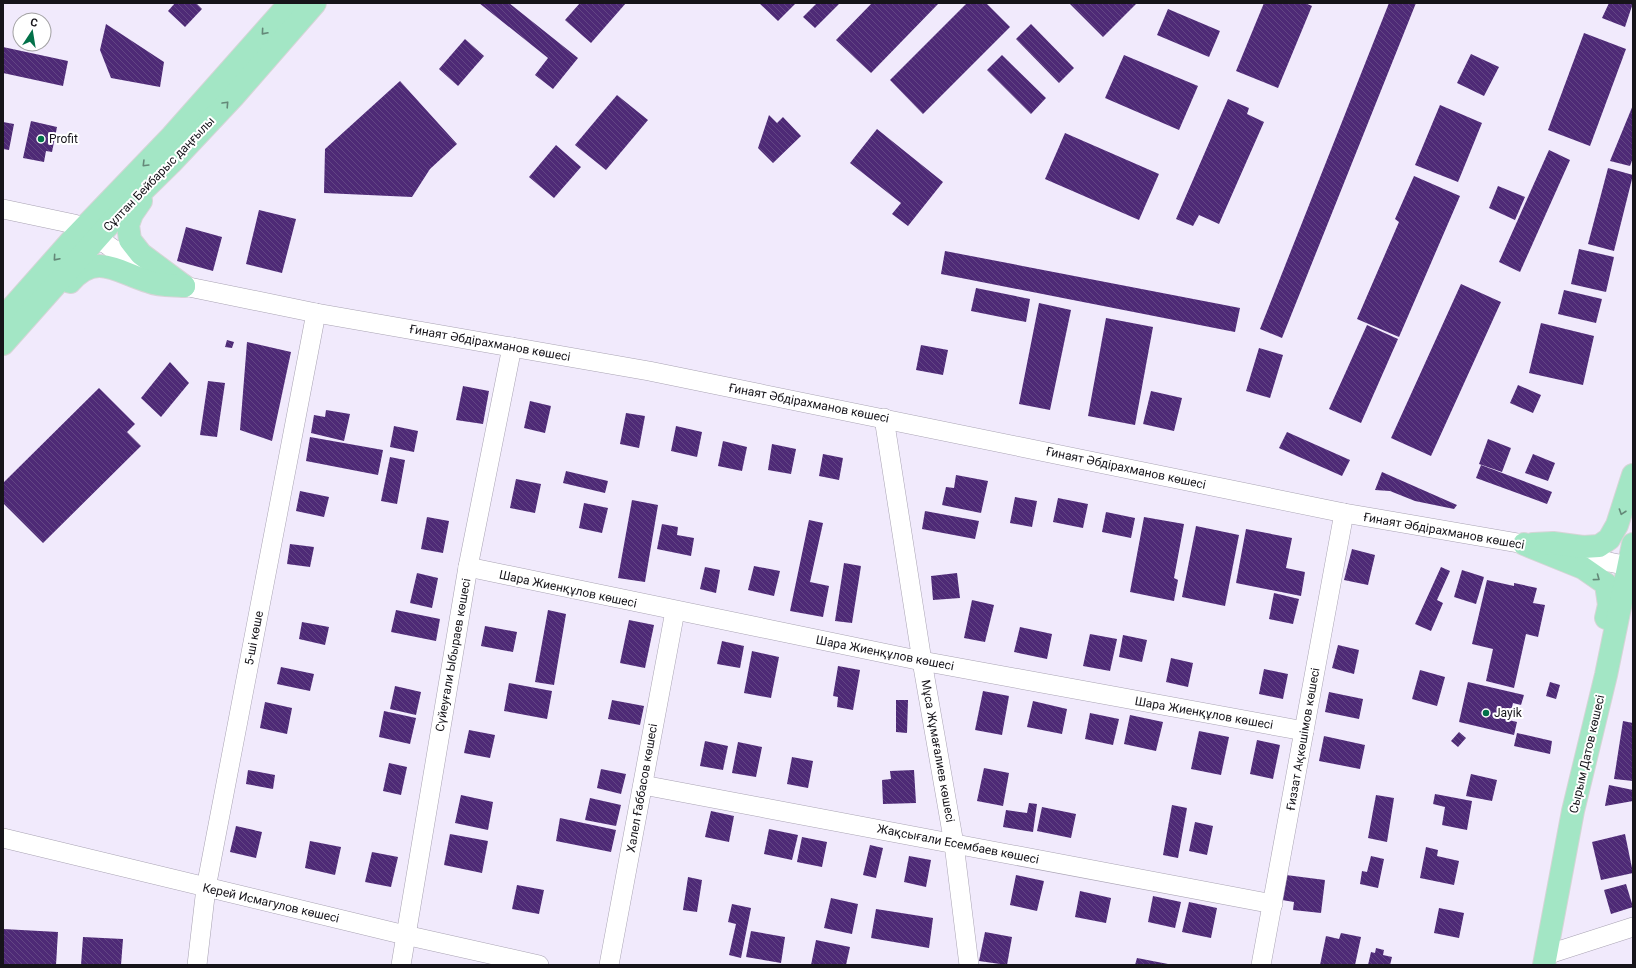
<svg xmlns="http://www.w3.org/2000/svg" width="1636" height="968" viewBox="0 0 1636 968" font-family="Roboto,sans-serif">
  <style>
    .building { fill: url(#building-back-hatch) }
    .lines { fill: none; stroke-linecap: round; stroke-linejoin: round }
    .minor-casing { stroke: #a9a3b3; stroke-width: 20 }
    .major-casing { stroke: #d5d5d6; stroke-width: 24 }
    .minor { stroke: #fff; stroke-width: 19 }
    .major { stroke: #a3e6c5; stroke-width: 22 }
    .oneway { stroke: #648878 }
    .poi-dot { fill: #037149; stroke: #fff; stroke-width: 1.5 }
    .labels { text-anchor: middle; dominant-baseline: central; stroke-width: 4; stroke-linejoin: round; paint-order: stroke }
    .poi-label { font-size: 12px; fill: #16141a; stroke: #fff; text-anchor: start }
    .street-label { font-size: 12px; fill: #16141a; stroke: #fff }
  </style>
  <defs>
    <pattern id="building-back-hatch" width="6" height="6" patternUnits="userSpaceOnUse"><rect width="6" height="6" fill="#4e2a76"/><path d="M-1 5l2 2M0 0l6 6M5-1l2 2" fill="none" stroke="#634684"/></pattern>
  </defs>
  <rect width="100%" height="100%" fill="#f1eafc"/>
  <g class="building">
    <path d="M175 3H196L202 9 185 27 168 11Z"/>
    <path d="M479 3H509L578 58 553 89 535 75 548 58Z"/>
    <path d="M580 3H626L591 43 565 20Z"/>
    <path d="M759 3H796L778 21Z"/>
    <path d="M817 3H840L815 28 803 17Z"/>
    <path d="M872 3H939L871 73 836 40Z"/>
    <path d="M967 3H986L1010 27 923 114 890 80Z"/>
    <path d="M1069 3H1137L1103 37Z"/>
    <path d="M1264 3H1305L1312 6 1278 88 1236 71Z"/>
    <path d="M1389 3H1416L1282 338 1260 329Z"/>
    <path d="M1609 3H1633L1625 27 1602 18Z"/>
    <path d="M1168 9 1220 31 1209 57 1157 35Z"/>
    <path d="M106 24 164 62 160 87 111 78 100 50Z"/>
    <path d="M1031 24 1074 68 1059 83 1016 39Z"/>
    <path d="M1584 33 1626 49 1590 146 1548 130Z"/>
    <path d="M465 39 484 56 458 86 439 69Z"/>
    <path d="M3 47 68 61 63 86 3 73Z"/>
    <path d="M1471 54 1499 67 1484 96 1457 83Z"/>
    <path d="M1002 55 1046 98 1031 114 987 70Z"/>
    <path d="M1124 55 1198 86 1179 130 1105 98Z"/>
    <path d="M400 81 457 144 430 169 412 197 324 193 325 149Z"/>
    <path d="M617 95 648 120 606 170 575 145Z"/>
    <path d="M1228 99 1249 108 1247 114 1264 122 1219 224 1199 215 1193 226 1176 219Z"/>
    <path d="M1440 105 1482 123 1458 182 1415 165Z"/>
    <path d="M1633 105V158L1630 166 1610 161Z"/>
    <path d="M769 115 777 123 783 117 801 136 773 163 758 148Z"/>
    <path d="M31 121 57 127 52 152 46 151 44 162 23 158Z"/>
    <path d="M3 122 14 124 9 150 3 149Z"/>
    <path d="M877 129 943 182 908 226 892 214 901 203 850 163Z"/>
    <path d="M1065 133 1159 174 1139 220 1045 179Z"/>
    <path d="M556 145 581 167 554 198 529 177Z"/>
    <path d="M1549 150 1570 160 1520 272 1499 262Z"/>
    <path d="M1608 168 1633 175 1614 251 1588 244Z"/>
    <path d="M1414 176 1460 196 1399 337 1357 319 1399 222 1395 219Z"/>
    <path d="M1498 186 1525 197 1515 220 1489 208Z"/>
    <path d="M259 210 296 219 282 273 246 264Z"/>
    <path d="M186 227 222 237 213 271 177 261Z"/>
    <path d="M1579 249 1614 257 1606 292 1571 284Z"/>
    <path d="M945 251 1240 308 1235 332 941 274Z"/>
    <path d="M1461 284 1501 302 1431 456 1391 438Z"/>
    <path d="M976 288 1030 299 1026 322 971 311Z"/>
    <path d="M1564 290 1602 299 1596 323 1558 314Z"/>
    <path d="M1039 303 1071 310 1050 410 1019 404Z"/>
    <path d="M1106 318 1153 327 1135 425 1088 416Z"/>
    <path d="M1541 323 1594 336 1583 385 1529 373Z"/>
    <path d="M1367 325 1398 339 1361 423 1329 409Z"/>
    <path d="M227 340 234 342 232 348 225 347Z"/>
    <path d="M247 342 291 352 272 441 240 430Z"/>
    <path d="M921 345 948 350 943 375 916 370Z"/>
    <path d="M1259 348 1283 355 1270 398 1246 391Z"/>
    <path d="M170 362 189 383 161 417 141 398Z"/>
    <path d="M208 381 225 383 217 437 200 435Z"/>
    <path d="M1518 385 1541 395 1533 413 1510 403Z"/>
    <path d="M463 386 489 391 483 424 456 420Z"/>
    <path d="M99 388 135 424 127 432 141 446 43 543 3 503V483Z"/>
    <path d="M1151 391 1182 398 1174 431 1143 424Z"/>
    <path d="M530 401 551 406 545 433 524 428Z"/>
    <path d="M326 410 350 414 344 441 311 433 314 415 325 417Z"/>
    <path d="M626 413 645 416 639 448 620 444Z"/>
    <path d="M394 426 418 431 414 452 390 447Z"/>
    <path d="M676 426 702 432 697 457 671 451Z"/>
    <path d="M1287 432 1350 460 1342 476 1279 448Z"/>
    <path d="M310 437 383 450 378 475 306 461Z"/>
    <path d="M1488 439 1511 448 1502 472 1479 464Z"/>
    <path d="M723 441 747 447 742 471 718 466Z"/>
    <path d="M772 444 796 449 791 474 768 470Z"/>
    <path d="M823 454 843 458 839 480 819 476Z"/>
    <path d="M1533 454 1555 463 1548 481 1525 473Z"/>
    <path d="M390 457 405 460 397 504 381 501Z"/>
    <path d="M1481 465 1552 492 1547 504 1476 478Z"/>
    <path d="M566 471 608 481 605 493 563 483Z"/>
    <path d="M1382 472 1457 505 1454 509 1415 501 1390 491 1375 490Z"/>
    <path d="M956 475 988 481 981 513 942 505 946 487 954 488Z"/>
    <path d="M516 479 541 484 535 513 510 508Z"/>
    <path d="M300 491 329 497 324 517 296 511Z"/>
    <path d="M1015 497 1037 501 1032 527 1010 523Z"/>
    <path d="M1058 498 1088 504 1083 528 1053 522Z"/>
    <path d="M632 500 658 505 645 582 618 578Z"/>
    <path d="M584 503 608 508 602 533 579 528Z"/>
    <path d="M925 511 979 521 975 539 922 529Z"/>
    <path d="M1106 512 1135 518 1131 538 1102 532Z"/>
    <path d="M427 517 449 521 443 553 421 549Z"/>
    <path d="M1144 517 1184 524 1174 578 1178 580 1174 601 1130 592Z"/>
    <path d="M809 520 823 523 810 582 829 586 823 617 790 611Z"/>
    <path d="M662 524 678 527 677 535 694 538 691 556 657 549Z"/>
    <path d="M1196 526 1239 535 1225 606 1182 597Z"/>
    <path d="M1246 529 1292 538 1286 568 1305 572 1301 596 1236 583Z"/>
    <path d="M290 544 314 547 310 567 287 564Z"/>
    <path d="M1352 549 1375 555 1368 585 1344 580Z"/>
    <path d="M844 563 861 566 852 623 835 621Z"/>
    <path d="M754 566 780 571 774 596 748 590Z"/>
    <path d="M705 567 720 570 716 593 700 589Z"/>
    <path d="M1441 567 1450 571 1437 600 1443 603 1431 631 1415 624Z"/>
    <path d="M1462 570 1484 577 1476 604 1454 597Z"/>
    <path d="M417 573 438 578 432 608 410 603Z"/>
    <path d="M957 573 960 598 933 600 931 576Z"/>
    <path d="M1487 580 1514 586V583L1537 588 1533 603 1545 605 1538 637 1526 634 1514 688 1486 681 1493 649 1472 644Z"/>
    <path d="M1274 593 1299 599 1293 624 1269 619Z"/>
    <path d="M972 600 994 605 985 642 964 638Z"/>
    <path d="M396 610 440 619 436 641 391 632Z"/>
    <path d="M548 610 566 614 554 685 535 682Z"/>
    <path d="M629 620 654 625 645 668 620 663Z"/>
    <path d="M302 622 329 627 325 645 299 639Z"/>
    <path d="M485 626 517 632 513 652 481 646Z"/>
    <path d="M1020 627 1052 634 1047 659 1014 652Z"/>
    <path d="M1090 634 1117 639 1110 671 1083 666Z"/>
    <path d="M1123 635 1147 640 1142 662 1119 657Z"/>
    <path d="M722 641 744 646 740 668 717 664Z"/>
    <path d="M1338 645 1359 650 1354 674 1332 668Z"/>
    <path d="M752 651 779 657 771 698 744 693Z"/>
    <path d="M1171 658 1193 663 1188 687 1166 682Z"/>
    <path d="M838 666 860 670 853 710 837 707 838 697 833 696Z"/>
    <path d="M281 667 314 674 310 691 277 684Z"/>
    <path d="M1264 669 1288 674 1283 699 1259 694Z"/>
    <path d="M1420 670 1445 677 1437 706 1412 699Z"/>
    <path d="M1468 682 1524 695 1521 705 1513 703 1509 720 1517 722 1514 735 1459 722Z"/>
    <path d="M1550 682 1560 685 1556 699 1546 696Z"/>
    <path d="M509 683 552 691 547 719 504 711Z"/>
    <path d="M395 686 421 692 416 715 390 709Z"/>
    <path d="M983 691 1009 696 1002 735 975 730Z"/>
    <path d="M1329 692 1363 699 1359 719 1325 712Z"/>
    <path d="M612 700 644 706 640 725 608 719Z"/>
    <path d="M896 700H908L907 733 896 732Z"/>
    <path d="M1033 701 1067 709 1062 734 1027 727Z"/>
    <path d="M265 702 292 708 287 734 260 728Z"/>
    <path d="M384 711 416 718 410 744 379 737Z"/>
    <path d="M1090 713 1119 719 1113 745 1085 739Z"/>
    <path d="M1130 715 1163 722 1156 751 1124 744Z"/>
    <path d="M1623 721 1633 723V781L1614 779Z"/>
    <path d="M469 730 495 735 490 758 464 753Z"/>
    <path d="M1199 731 1229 737 1221 775 1191 769Z"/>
    <path d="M1459 732 1466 738 1458 747 1451 741Z"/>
    <path d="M1517 733 1552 741 1550 754 1514 746Z"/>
    <path d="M1324 736 1365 745 1360 769 1319 761Z"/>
    <path d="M1257 740 1280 745 1273 779 1250 774Z"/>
    <path d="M705 741 728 746 723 770 700 766Z"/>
    <path d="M738 742 762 747 756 777 732 773Z"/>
    <path d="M792 757 813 761 808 788 787 784Z"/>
    <path d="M389 763 407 767 401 795 383 791Z"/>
    <path d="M984 768 1009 773 1003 806 977 801Z"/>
    <path d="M601 769 626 774 621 794 597 788Z"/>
    <path d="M248 770 275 775 273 789 246 784Z"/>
    <path d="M914 770 916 803 883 804 882 780 891 779 890 771Z"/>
    <path d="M1471 774 1497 780 1492 801 1466 796Z"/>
    <path d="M1609 785 1633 790V801L1605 806Z"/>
    <path d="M1435 794 1472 801 1467 830 1442 825 1445 807 1433 804Z"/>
    <path d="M461 795 493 802 488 830 455 823Z"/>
    <path d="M1376 795 1394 798 1387 842 1368 838Z"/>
    <path d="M590 798 621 805 616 826 585 820Z"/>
    <path d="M1029 803 1037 804 1033 832 1003 827 1006 810 1027 813Z"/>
    <path d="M1172 805 1187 808 1178 858 1163 855Z"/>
    <path d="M1042 807 1076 814 1071 838 1037 831Z"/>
    <path d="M711 811 734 816 729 842 705 837Z"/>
    <path d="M560 818 616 830 611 852 556 841Z"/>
    <path d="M1195 822 1213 826 1207 855 1189 851Z"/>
    <path d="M236 826 262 832 256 858 230 852Z"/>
    <path d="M769 829 798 835 792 860 764 854Z"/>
    <path d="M450 834 488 841 482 873 444 865Z"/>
    <path d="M1625 834 1633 873 1601 880 1592 842Z"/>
    <path d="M802 837 827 842 822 867 797 862Z"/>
    <path d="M310 841 341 847 335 875 305 868Z"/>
    <path d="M870 845 883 848 876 878 863 875Z"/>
    <path d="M1426 847 1438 850 1437 856 1459 861 1454 885 1420 878Z"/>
    <path d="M372 852 398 857 391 887 365 882Z"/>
    <path d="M909 856 931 860 926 887 904 882Z"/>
    <path d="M1371 856 1384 859 1378 888 1360 884 1362 871 1367 872Z"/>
    <path d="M1016 875 1044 881 1037 911 1010 905Z"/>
    <path d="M1286 875 1325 880 1321 913 1293 910 1294 902 1282 900Z"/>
    <path d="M688 877 702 880 697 912 683 910Z"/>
    <path d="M1626 884 1633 907 1611 914 1604 890Z"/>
    <path d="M517 885 544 890 539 914 512 909Z"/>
    <path d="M1080 891 1111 898 1106 923 1075 917Z"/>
    <path d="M1153 896 1181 902 1175 928 1148 922Z"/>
    <path d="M831 898 858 904 852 934 824 928Z"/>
    <path d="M1189 902 1217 908 1211 938 1182 932Z"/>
    <path d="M732 904 751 908 741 958 729 955 736 924 728 922Z"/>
    <path d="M1439 908 1464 913 1459 938 1434 933Z"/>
    <path d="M876 909 933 918 929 948 871 938Z"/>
    <path d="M3 929 58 932 56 965H3Z"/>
    <path d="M751 931 785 937 781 963 746 957Z"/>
    <path d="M985 932 1012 937 1007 965 979 961Z"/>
    <path d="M1341 933 1361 937 1355 965H1320L1326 936 1339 939Z"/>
    <path d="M83 937 123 939 121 965H81Z"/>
    <path d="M816 940 850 947 846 965H811Z"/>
    <path d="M1376 948 1384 950 1383 955 1392 957 1390 965H1368L1371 952 1375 953Z"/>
    <path d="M1137 958 1168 964V965H1135Z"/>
  </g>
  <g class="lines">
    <defs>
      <g id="minor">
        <path d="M3 209 74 224 83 228 142 269 184 286 316 313 649 371 1344 513 1524 544 1628 566"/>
        <path d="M884 418 922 661 954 844 969 965"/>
        <path d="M468 567 922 661 1304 731"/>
        <path d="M643 785 1273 904"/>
        <path d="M3 838 405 935 539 965"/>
        <path d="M1546 955 1633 927"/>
        <path d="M197 965 206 888 316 313"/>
        <path d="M401 965 468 567 512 347"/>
        <path d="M609 965 675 611"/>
        <path d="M1261 965 1344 513"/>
      </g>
      <g id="major">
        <path d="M141 201 132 214 128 225 130 240 141 254 184 286"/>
        <path d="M70 282C97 251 118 273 150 282 160 286 173 285 184 286"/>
        <path d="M3 318 72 240 172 136 290 3"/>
        <path d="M3 344 114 219 171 163 233 97 315 3"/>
        <path d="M1524 544 1583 568 1606 584 1609 605 1606 618"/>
        <path d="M1533 544 1553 543 1583 547 1599 546 1609 539 1617 525 1633 475"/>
        <path d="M1544 965 1573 811 1606 675 1633 544"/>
      </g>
    </defs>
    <use href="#minor" class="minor-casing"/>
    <use href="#major" class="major-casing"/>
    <use href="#minor" class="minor"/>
    <use href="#major" class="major"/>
  </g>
  <defs><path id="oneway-chevron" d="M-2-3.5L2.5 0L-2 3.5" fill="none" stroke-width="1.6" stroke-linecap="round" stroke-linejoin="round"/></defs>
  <g class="oneway">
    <use href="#oneway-chevron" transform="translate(264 32) rotate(131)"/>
    <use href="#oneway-chevron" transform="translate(226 104) rotate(-47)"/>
    <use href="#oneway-chevron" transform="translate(145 164) rotate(135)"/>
    <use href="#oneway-chevron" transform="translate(56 258) rotate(131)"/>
    <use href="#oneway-chevron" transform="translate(1622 512) rotate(109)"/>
    <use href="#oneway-chevron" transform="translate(1597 578) rotate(36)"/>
  </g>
  <g class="poi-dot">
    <circle cx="41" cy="139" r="4"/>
    <circle cx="1486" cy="713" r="4"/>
  </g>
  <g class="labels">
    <g class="poi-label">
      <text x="49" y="139">Profit</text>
      <text x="1494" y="713">Jayik</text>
    </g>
    <g class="street-label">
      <text transform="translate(159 174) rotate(-46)">Сұлтан Бейбарыс даңғылы</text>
      <text transform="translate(490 343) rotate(10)">Ғинаят Әбдірахманов көшесі</text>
      <text transform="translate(809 403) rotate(11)">Ғинаят Әбдірахманов көшесі</text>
      <text transform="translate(1126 468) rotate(12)">Ғинаят Әбдірахманов көшесі</text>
      <text transform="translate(1444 531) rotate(10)">Ғинаят Әбдірахманов көшесі</text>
      <text transform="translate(568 589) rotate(12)">Шара Жиенқұлов көшесі</text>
      <text transform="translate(254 638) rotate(-79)">5-шi көше</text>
      <text transform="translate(885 653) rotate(11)">Шара Жиенқұлов көшесі</text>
      <text transform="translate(453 655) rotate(-80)">Сүйеуғали Ыбыраев көшесi</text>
      <text transform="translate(1204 713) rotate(10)">Шара Жиенқұлов көшесі</text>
      <text transform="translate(1303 739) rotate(-80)">Ғиззат Ақкөшімов көшесi</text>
      <text transform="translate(938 751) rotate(80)">Мұса Жұмағалиев көшесі</text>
      <text transform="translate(1587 754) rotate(-77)">Сырым Датов көшесі</text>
      <text transform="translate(642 788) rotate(-80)">Халел Ғаббасов көшесі</text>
      <text transform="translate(958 844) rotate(11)">Жақсығали Есембаев көшесi</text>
      <text transform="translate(271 903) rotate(13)">Керей Исмагулов көшесі</text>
    </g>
  </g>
  <rect width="1636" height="968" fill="none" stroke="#16141a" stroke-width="8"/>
  <g transform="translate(32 32) rotate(12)"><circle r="19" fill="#ffffff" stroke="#a2a1a3"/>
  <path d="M0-3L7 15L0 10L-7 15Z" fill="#037149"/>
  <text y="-6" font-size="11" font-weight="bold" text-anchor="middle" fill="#16141a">С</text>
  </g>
</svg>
